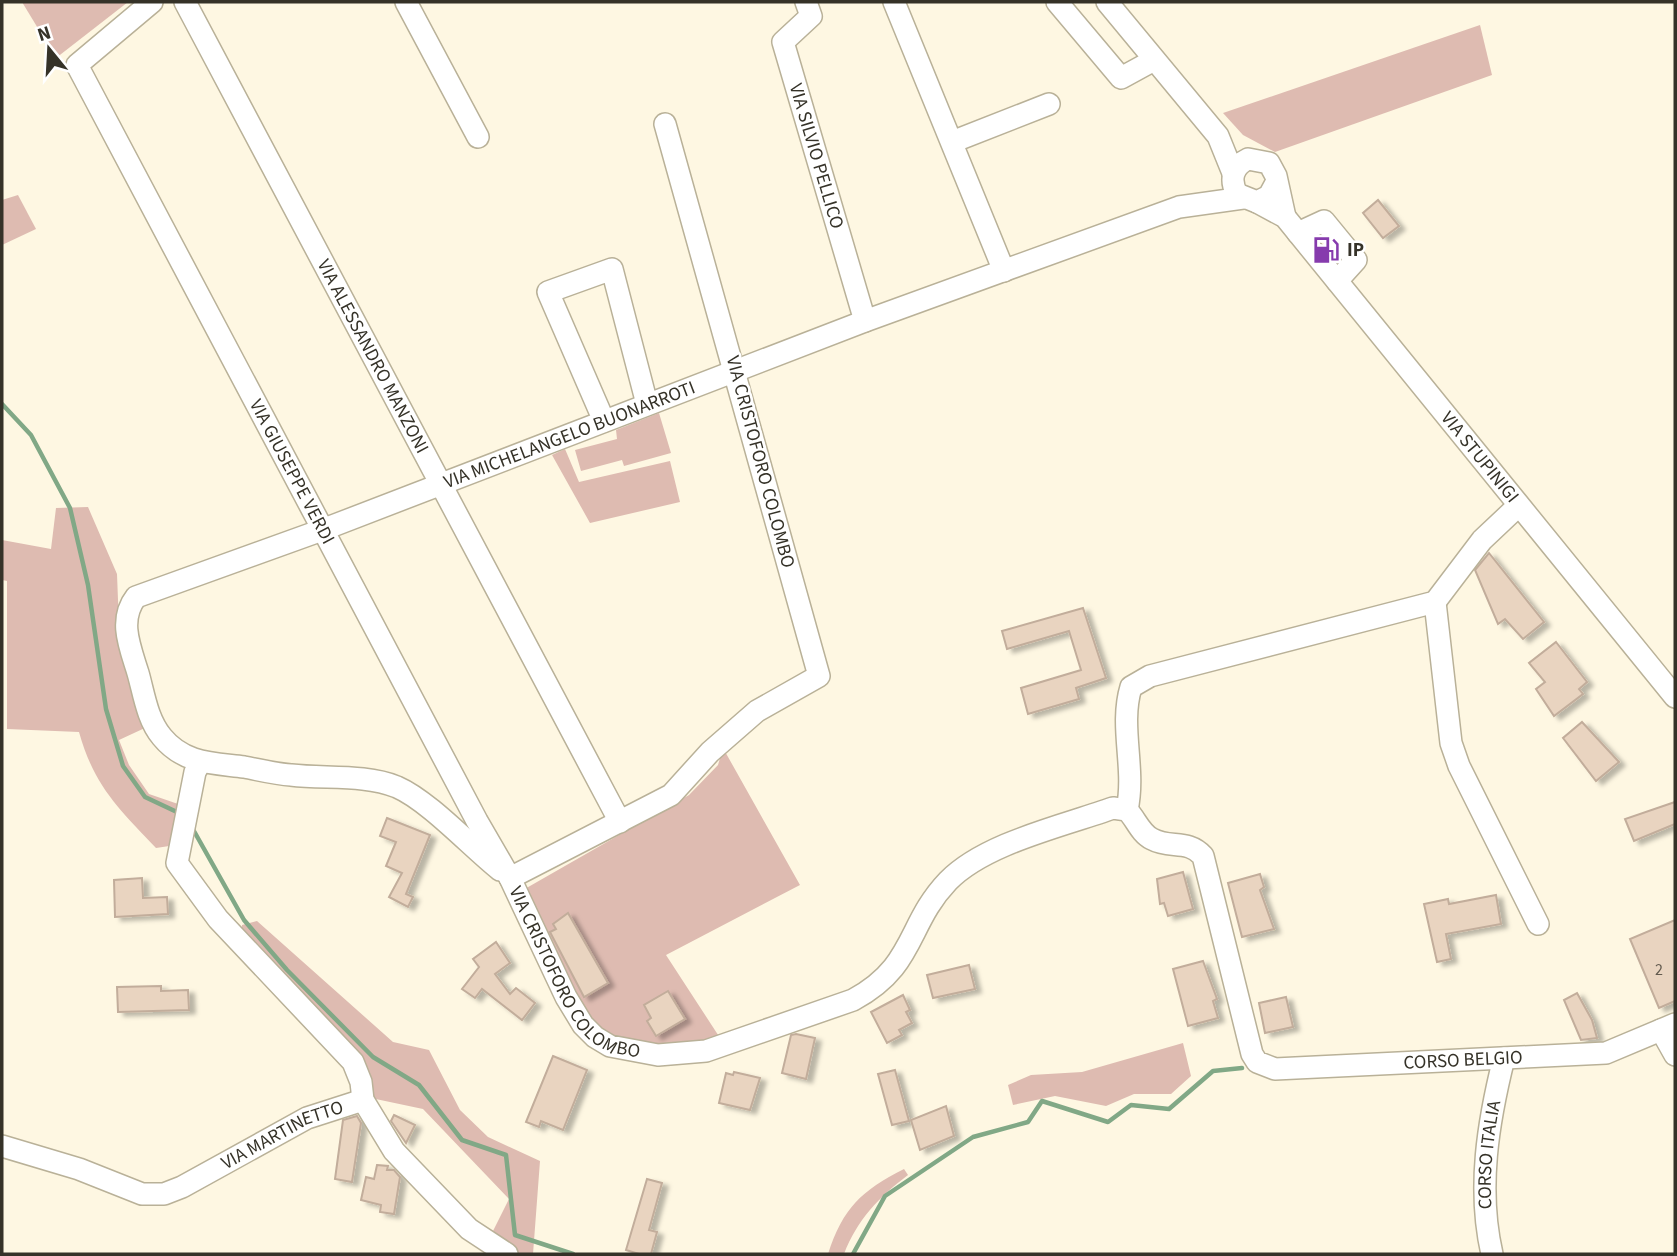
<svg xmlns="http://www.w3.org/2000/svg" width="1677" height="1256" viewBox="0 0 1677 1256" font-family="'Source Sans 3',sans-serif">
  <style>
    .green { fill: #debbb1 }
    .lines { fill: none; stroke-linecap: round; stroke-linejoin: round }
    .stream { stroke: #81a886; stroke-width: 4.5 }
    .building { fill: #e9d4c0; stroke: #c2ad9b; stroke-width: 2; filter: url(#shadow) }
    .minor-casing { stroke: #b9b198; stroke-width: 24 }
    .minor { stroke: #fff; stroke-width: 21 }
    .labels { text-anchor: middle; dominant-baseline: central; stroke-width: 5; stroke-linejoin: round; paint-order: stroke }
    .number-label { font-size: 16px; fill: #625a4e }
    .street-label { font-size: 19px; fill: #353228; stroke: #fff }
    .poi-label { font-size: 19px; font-weight: bold; fill: #353228; stroke: #fff; text-anchor: start }
  </style>
  <defs>
    <filter id="shadow"><feDropShadow dx="6" dy="3.5" stdDeviation="2" flood-color="#0004"/></filter>
  </defs>
  <rect width="100%" height="100%" fill="#fef7e2"/>
  <g class="green">
    <path d="M22 2H128L56 58Z"/>
    <path d="M1480 25 1492 75 1275 152 1243 135 1223 113Z"/>
    <path d="M18 195 36 229 2 245V200Z"/>
    <path d="M659 413 671 453 624 466 622 460 581 471 575 450 617 439 616 430Z"/>
    <path d="M565 449 579 482 670 461 680 502 590 523 552 455Z"/>
    <path d="M88 507 117 574 119 626 147 727 119 740 129 765 149 794 181 805 176 845 156 848C119 809 94 786 79 732L7 729V581L2 580V540L51 549 56 508Z"/>
    <path d="M723 748 800 885 666 955 722 1041 642 1049 603 1036 579 1008 523 890 689 795 718 765Z"/>
    <path d="M257 921 393 1042 429 1050 460 1110 488 1137 540 1161 533 1254H496L485 1247 509 1199 423 1109 371 1098 242 941V925Z"/>
    <path d="M1183 1043 1191 1076 1171 1094H1134L1106 1106 1055 1096 1013 1105 1008 1085 1031 1075 1082 1072Z"/>
    <path d="M904 1169 908 1175C879 1197 857 1220 844 1254H828C843 1208 861 1191 904 1169Z"/>
  </g>
  <g class="lines">
    <g class="stream">
      <path d="M2 404 31 435 70 508 88 585 106 709 123 766 145 797 179 813"/>
      <path d="M190 824 244 920 287 970 373 1057 419 1085 462 1140 506 1155 515 1235 573 1254"/>
      <path d="M853 1254 885 1196 973 1137 1028 1122 1042 1101 1108 1122 1131 1105 1169 1109 1213 1071 1242 1068"/>
    </g>
  </g>
  <g class="building">
    <path d="M1378 200 1399 226 1383 238 1363 213Z"/>
    <path d="M1489 553 1544 622 1523 639 1505 619 1498 624 1475 570Z"/>
    <path d="M1083 608 1106 678 1076 688 1079 699 1028 714 1021 688 1081 670 1069 631 1007 649 1002 631Z"/>
    <path d="M1556 642 1587 682 1579 689 1583 694 1554 716 1536 689 1545 682 1529 663Z"/>
    <path d="M1582 722 1619 762 1596 781 1563 738Z"/>
    <path d="M1675 802V824L1634 841 1625 819Z"/>
    <path d="M387 818 430 835 406 894 413 897 408 907 389 897 402 873 386 866 396 842 380 836Z"/>
    <path d="M1183 872 1193 909 1168 916 1164 903 1160 904 1157 879Z"/>
    <path d="M1260 874 1264 887 1260 890 1274 929 1242 937 1228 883Z"/>
    <path d="M142 878 143 898 167 897 168 914 115 917 114 880Z"/>
    <path d="M1496 895 1501 924 1446 934 1451 959 1437 962 1424 904 1448 899 1449 904Z"/>
    <path d="M568 913 608 983 584 997 550 932 556 929 553 924Z"/>
    <path d="M1675 920V1001L1659 1008 1630 939Z"/>
    <path d="M496 942 510 963 495 974 510 994 516 988 535 1003 522 1020 482 989 475 998 462 989 479 967 473 959Z"/>
    <path d="M1203 961 1217 999 1213 1001 1218 1018 1188 1026 1173 969Z"/>
    <path d="M969 965 975 989 933 998 927 975Z"/>
    <path d="M161 986V991L188 990 189 1010 118 1012 117 987Z"/>
    <path d="M668 991 685 1019 656 1036 647 1021 651 1018 644 1005Z"/>
    <path d="M1577 993 1592 1020 1597 1038 1581 1040 1564 1000Z"/>
    <path d="M903 995 910 1010 906 1012 912 1023 899 1030 902 1035 887 1043 871 1012Z"/>
    <path d="M1286 997 1293 1027 1265 1033 1259 1003Z"/>
    <path d="M796 1034 815 1038 806 1079 782 1073 791 1035Z"/>
    <path d="M553 1056 587 1070 563 1130 541 1121 539 1127 526 1122Z"/>
    <path d="M895 1070 909 1121 892 1125 878 1074Z"/>
    <path d="M734 1072 760 1078 750 1110 719 1103 726 1073 733 1075Z"/>
    <path d="M946 1106 954 1136 920 1150 911 1120Z"/>
    <path d="M394 1115 415 1125 406 1143 391 1121Z"/>
    <path d="M357 1116 361 1123 352 1182 335 1179 343 1120Z"/>
    <path d="M377 1165 388 1166 387 1170H394L400 1177 394 1214 380 1212 381 1205 361 1200 366 1177 374 1179Z"/>
    <path d="M647 1179 662 1183 649 1230 657 1232 651 1254H639L626 1250Z"/>
  </g>
  <g class="lines">
    <defs>
      <g id="minor">
        <path id="s1" d="M152 2 77 65 477 821 510 878 566 997 583 1025 595 1037 610 1046 658 1055 706 1051 853 1000C916 966 906 925 948 881 985 843 1063 826 1113 808L1127 810C1136 819 1140 833 1152 839 1170 849 1188 839 1203 856L1252 1054 1257 1062 1275 1069 1606 1053 1675 1024"/>
        <path id="s2" d="M185 2 620 822"/>
        <path d="M406 2 478 137"/>
        <path id="s3" d="M806 2 811 16 783 42 865 321"/>
        <path d="M894 2 1004 271"/>
        <path d="M1057 2 1121 78 1154 60"/>
        <path d="M1107 2 1218 136 1233 173"/>
        <path d="M952 142 1049 104"/>
        <path d="M1276 183 1269 196 1257 202 1237 194C1229 179 1233 166 1248 159L1269 163 1276 176 1285 217"/>
        <path id="s4" d="M1257 202 1285 217 1675 697"/>
        <path d="M1298 233 1324 221 1356 260 1337 281"/>
        <path d="M604 421 548 292 612 269 647 404"/>
        <path d="M1435 602 1451 743 1459 766 1538 924"/>
        <path d="M200 763 195 772 177 863 218 919 353 1062 361 1082 363 1100 394 1151 469 1229 507 1254"/>
        <path d="M1127 810C1136 768 1119 727 1131 687L1150 676 1435 602 1482 540 1518 506"/>
        <path id="s5" d="M500 870C471 847 429 801 397 787 365 774 325 779 291 775 275 774 260 770 244 767 213 763 184 764 162 737 147 719 144 694 138 673 130 647 118 620 136 597L322 530 865 321 1179 207 1243 198"/>
        <path d="M510 878 671 795 710 752 757 711 819 676 665 124"/>
        <path d="M1661 1030 1675 1055"/>
        <path id="s6" d="M2 1146 79 1169 142 1194H164L182 1187 307 1118 363 1100"/>
        <path id="s7" d="M1492 1254C1477 1189 1488 1122 1504 1058"/>
      </g>
    </defs>
    <use href="#minor" class="minor-casing"/>
    <use href="#minor" class="minor"/>
  </g>
  <defs>
    <symbol id="fuel-bare" viewBox="-9 -9 18 18"><path d="M-5.5-6h7V0h2V4h1.3V-2.5L3-4.5l.8-.8L6-3V5H2.5V1h-1V6h-7ZM-4.2-4.7v3.2H.2V-4.7Z" fill="#863bad" stroke="#fff" stroke-width="2.5" paint-order="stroke"/></symbol>
  </defs>
  <g fill-rule="evenodd">
    <use href="#fuel-bare" x="1307" y="231" width="38" height="38"/>
  </g>
  <g class="labels">
    <g class="number-label">
      <text x="1659" y="970">2</text>
    </g>
    <g class="street-label">
      <text stroke="none"><textPath href="#s3" startOffset="172">VIA SILVIO PELLICO</textPath></text>
      <text stroke="none"><textPath href="#s2" startOffset="401">VIA ALESSANDRO MANZONI</textPath></text>
      <text stroke="none"><textPath href="#s5" startOffset="989">VIA MICHELANGELO BUONARROTI</textPath></text>
      <text stroke="none"><textPath href="#s4" startOffset="341">VIA STUPINIGI</textPath></text>
      <text transform="translate(760 462) rotate(75)">VIA CRISTOFORO COLOMBO</text>
      <text stroke="none"><textPath href="#s1" startOffset="558">VIA GIUSEPPE VERDI</textPath></text>
      <text stroke="none"><textPath href="#s1" startOffset="1139">VIA CRISTOFORO COLOMBO</textPath></text>
      <text stroke="none"><textPath href="#s1" startOffset="2336">CORSO BELGIO</textPath></text>
      <text stroke="none"><textPath href="#s6" startOffset="303">VIA MARTINETTO</textPath></text>
      <text stroke="none"><textPath href="#s7" startOffset="100">CORSO ITALIA</textPath></text>
    </g>
    <g class="poi-label">
      <text x="1347" y="250">IP</text>
    </g>
  </g>
  <rect width="1677" height="1256" fill="none" stroke="#353228" stroke-width="7"/>
  <g transform="translate(49 49) rotate(342)" stroke="#ffffff" stroke-width="5" paint-order="stroke">
  <path d="M0-5L12 26L0 18L-12 26Z" fill="#353228"/>
  <text y="-10" font-size="19" font-weight="bold" text-anchor="middle" fill="#353228">N</text>
  </g>
</svg>
